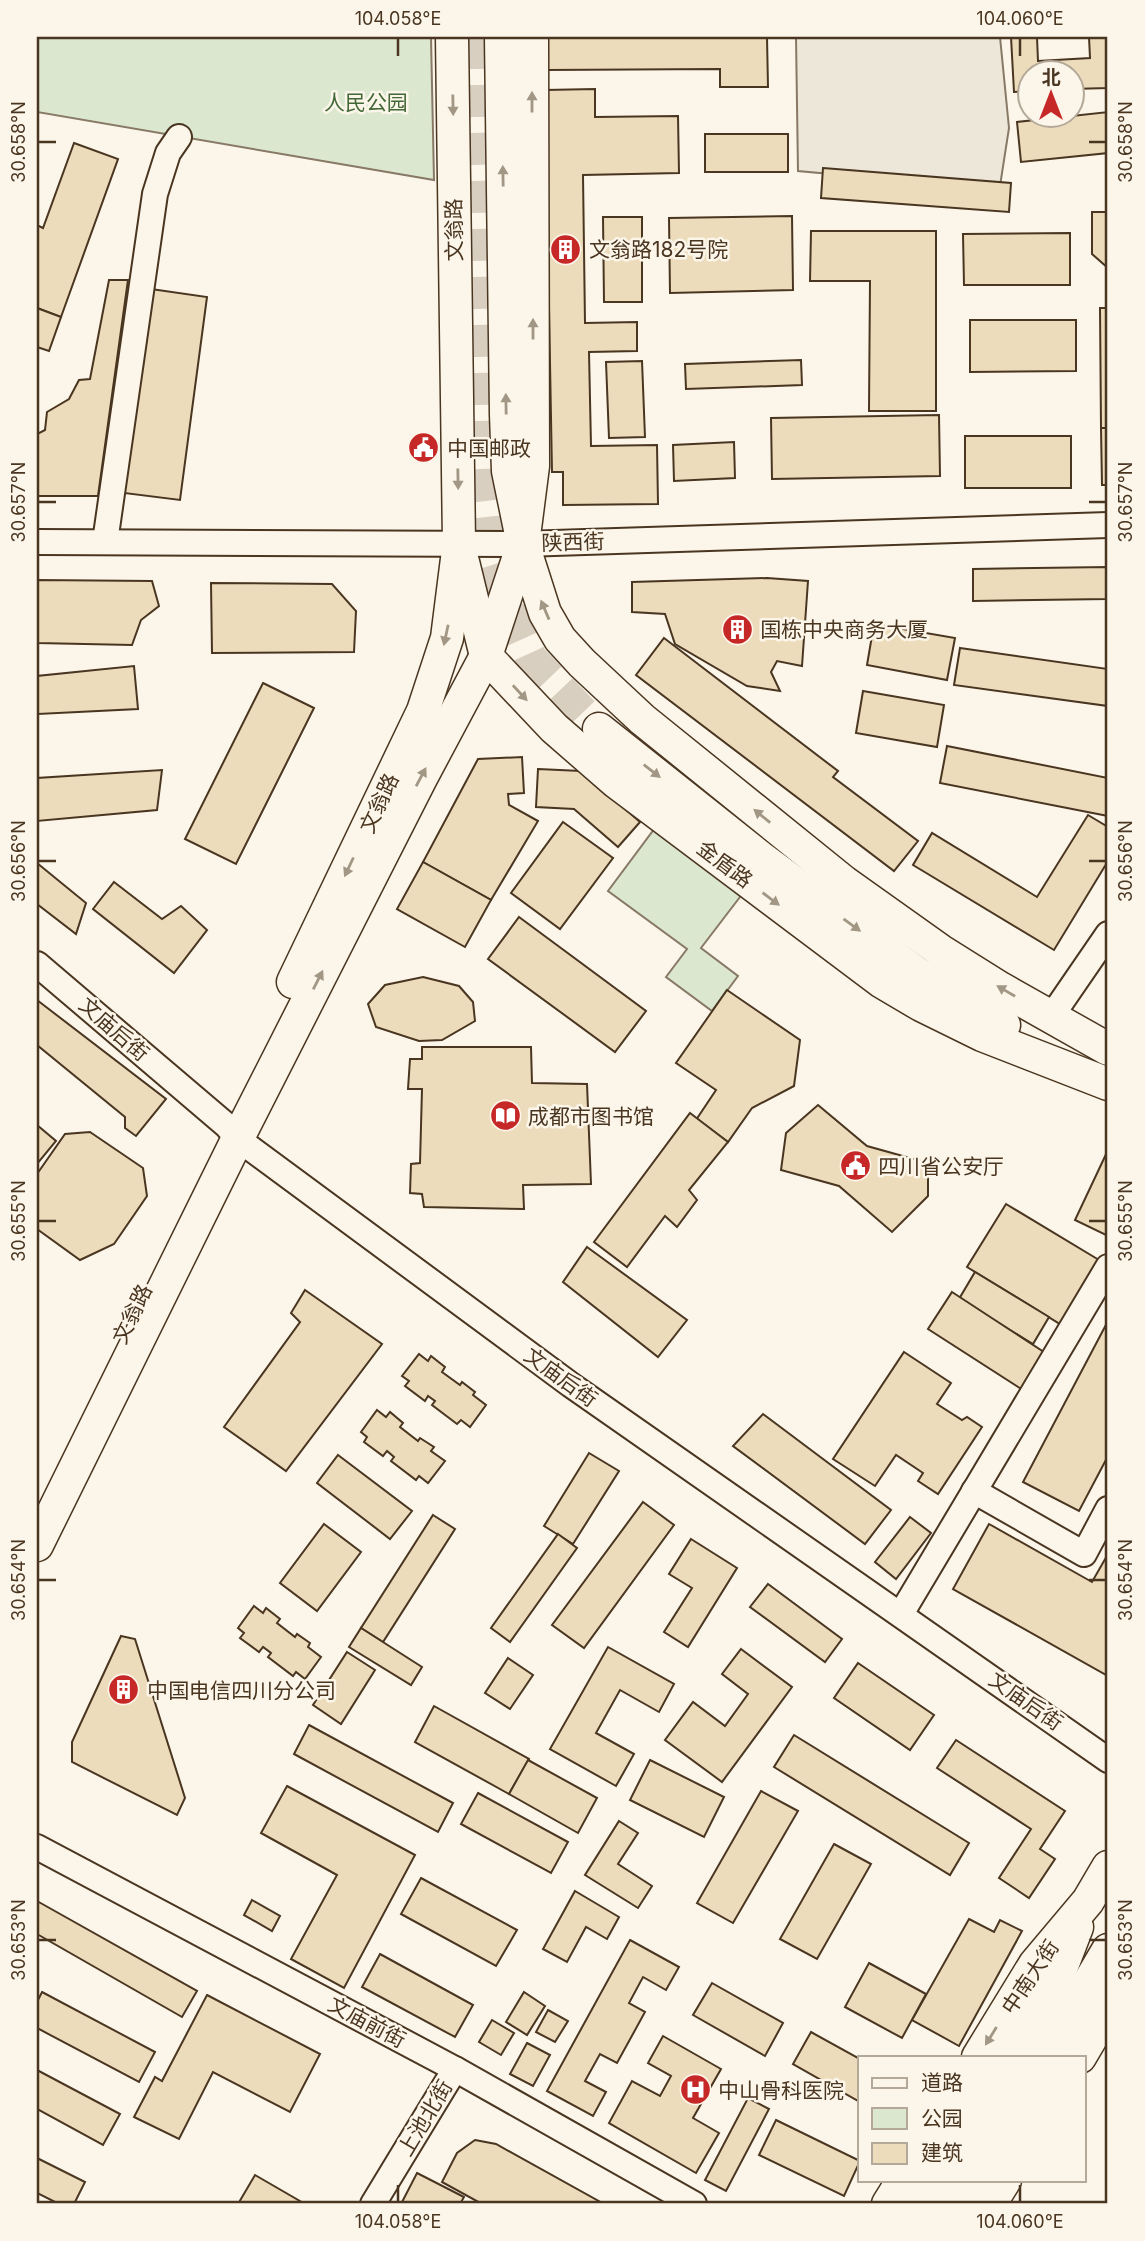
<svg xmlns="http://www.w3.org/2000/svg" width="1145" height="2241" viewBox="0 0 1145 2241" font-family="Inter,'Noto Sans SC',sans-serif">
  <style>
    .green { fill: #dce7d0; stroke: #887966; stroke-width: 2 }
    .parking { fill: #ede7d9; stroke: #887966; stroke-width: 2 }
    .building { fill: #ecdcbc; stroke: #4a3520; stroke-width: 2 }
    .lines { fill: none; stroke-linecap: round; stroke-linejoin: round }
    .major-tunnel { stroke: #d8cfc1; stroke-width: 32; stroke-dasharray: 32 16; stroke-linecap: butt }
    .minor-casing { stroke: #4a3520; stroke-width: 28 }
    .major-casing { stroke: #4a3520; stroke-width: 35 }
    .minor { stroke: #fbf6e9; stroke-width: 24 }
    .major { stroke: #fbf6e9; stroke-width: 32 }
    .oneway { fill: #a29684 }
    .ticks { fill: none; stroke: #4a3520; stroke-width: 2.5 }
    .labels { text-anchor: middle; dominant-baseline: central; stroke-width: 5; stroke-linejoin: round; paint-order: stroke }
    .park-label { font-size: 21px; fill: #436837; stroke: #fbf6e9 }
    .street-label { font-size: 21px; fill: #4a3520; stroke: #fbf6e9 }
    .poi-label { font-size: 21px; fill: #4a3520; stroke: #fbf6e9; text-anchor: start }
    .neatline { fill: none; stroke: #4a3520; stroke-width: 2.5 }
    .ticks-label { font-size: 18px; text-anchor: middle; fill: #4a3520 }
  </style>
  <rect width="100%" height="100%" fill="#fbf6e9"/>
  <g class="green">
    <path d="M37 37H431L434 180 37 112Z"/>
    <path d="M655 828 743 893 701 948 738 976 712 1011 666 977 687 949 608 891Z"/>
  </g>
  <path class="parking" d="M796 37H1000L1009 128 1000 186 974 187 798 171Z"/>
  <g class="building">
    <path d="M544 37H767L768 87H720V69L545 70Z"/>
    <path d="M1011 37H1037L1038 61 1090 58 1089 37H1108V88L1072 89V74H1030V91L1014 92Z"/>
    <path d="M595 89V117L678 116 679 173 583 175 585 323 637 322V351L589 352 591 446 657 445 658 504 563 505V472H552L545 90Z"/>
    <path d="M1108 112V153L1021 162 1017 122Z"/>
    <rect x="705" y="134" width="83" height="38"/>
    <path d="M74 143 118 159 61 317 37 308V225L43 228Z"/>
    <path d="M823 168 1011 183 1009 212 821 198Z"/>
    <path d="M1092 212H1108V268L1092 254Z"/>
    <path d="M792 216 793 290 670 293 669 218Z"/>
    <path d="M603 217H642V302H604Z"/>
    <path d="M811 231H936V411H869L870 281H810Z"/>
    <path d="M1070 233V285H964L963 234Z"/>
    <path d="M109 280H128L98 496H37V434L45 430 47 412 69 399 79 380 90 379Z"/>
    <path d="M151 289 207 297 180 500 124 493Z"/>
    <path d="M37 308 61 317 49 351 37 347Z"/>
    <path d="M1100 308H1108V428H1101Z"/>
    <path d="M970 320H1076V371L970 372Z"/>
    <path d="M801 360 802 385 686 389 685 364Z"/>
    <path d="M642 361 645 437 609 438 606 362Z"/>
    <path d="M939 415 940 476 772 479 771 418Z"/>
    <path d="M1101 428H1108V485H1102Z"/>
    <rect x="965" y="436" width="106" height="52"/>
    <path d="M734 442 735 478 674 481 673 445Z"/>
    <path d="M1108 567V599L973 601V569Z"/>
    <path d="M767 578 808 581 802 666 777 661 771 672 780 691 747 686 675 644 665 614 632 612V582Z"/>
    <path d="M37 580 152 581 159 606 141 620 132 645 37 643Z"/>
    <path d="M211 583 332 584 356 611 354 652 212 653Z"/>
    <path d="M874 624 955 638 947 680 867 665Z"/>
    <path d="M664 638 838 771 833 777 918 841 894 871 636 675Z"/>
    <path d="M960 648 1108 669V706L954 685Z"/>
    <path d="M134 666 138 709 38 714 37 676Z"/>
    <path d="M263 683 314 708 236 864 185 839Z"/>
    <path d="M863 691 944 705 937 747 856 733Z"/>
    <path d="M947 746 1108 778V816L940 783Z"/>
    <path d="M522 757 524 793 508 794 509 805 538 821 491 900 423 862 478 759Z"/>
    <path d="M538 769 581 771 640 822 618 847 574 809 536 807Z"/>
    <path d="M162 770 157 810 37 821V778Z"/>
    <path d="M1088 815 1108 827V861L1054 950 913 865 932 833 1037 897Z"/>
    <path d="M563 822 613 858 560 929 511 893Z"/>
    <path d="M423 862 491 900 465 947 397 909Z"/>
    <path d="M37 863 86 903 76 934 37 904Z"/>
    <path d="M114 882 162 919 181 906 207 930 174 973 93 909Z"/>
    <path d="M519 917 646 1011 615 1052 488 959Z"/>
    <path d="M423 977 459 986 473 1002 475 1021 442 1040 419 1041 376 1027 368 1004 385 985Z"/>
    <path d="M727 990 800 1040 794 1086 752 1108 728 1142 696 1120 716 1090 676 1063Z"/>
    <path d="M37 1000 166 1099 136 1136 125 1128V1117L37 1045Z"/>
    <path d="M422 1047H531L532 1083 587 1084 591 1184 523 1185 524 1209 424 1207 422 1194 410 1193 411 1164 420 1163 422 1089H408L410 1059H422Z"/>
    <path d="M818 1105 867 1146 928 1163V1196L892 1232 839 1186 781 1170 786 1133Z"/>
    <path d="M690 1113 728 1142 689 1190 697 1200 677 1227 665 1216 627 1267 594 1242Z"/>
    <path d="M37 1125 56 1141 37 1164Z"/>
    <path d="M90 1132 143 1168 147 1196 114 1244 80 1260 37 1229V1174L65 1134Z"/>
    <path d="M1108 1150V1236L1075 1220Z"/>
    <path d="M1006 1204 1099 1260 1060 1324 967 1267Z"/>
    <path d="M587 1247 687 1320 658 1357 563 1282Z"/>
    <path d="M975 1272 1049 1317 1033 1344 959 1299Z"/>
    <path d="M305 1290 382 1344 286 1471 224 1427 300 1322 291 1313Z"/>
    <path d="M952 1292 1050 1356 1026 1392 928 1329Z"/>
    <path d="M1108 1321V1456L1079 1511 1023 1482Z"/>
    <path d="M904 1352 951 1383 937 1404 962 1420 967 1417 982 1427 938 1494 918 1481 923 1473 896 1455 875 1486 833 1459Z"/>
    <path d="M419 1354 428 1361 431 1356 445 1367 442 1372 460 1385 462 1382 475 1392 473 1395 486 1405 470 1427 461 1420 457 1424 432 1405 435 1401 428 1396 425 1401 405 1386 409 1381 402 1376Z"/>
    <path d="M377 1410 386 1417 390 1412 403 1423 400 1427 418 1441 420 1438 434 1447 431 1451 445 1461 428 1483 419 1476 416 1480 391 1461 394 1457 387 1451 383 1456 364 1442 367 1437 361 1432Z"/>
    <path d="M763 1414 891 1510 865 1544 733 1446Z"/>
    <path d="M589 1453 619 1471 573 1544 544 1526Z"/>
    <path d="M338 1455 412 1511 390 1539 317 1483Z"/>
    <path d="M643 1502 674 1525 584 1648 552 1625Z"/>
    <path d="M433 1515 455 1529 383 1642 361 1628Z"/>
    <path d="M910 1517 931 1533 896 1579 875 1562Z"/>
    <path d="M324 1524 361 1552 317 1611 280 1583Z"/>
    <path d="M989 1524 1092 1582 1108 1554V1676L953 1589Z"/>
    <path d="M558 1534 577 1548 510 1642 491 1628Z"/>
    <path d="M691 1539 737 1568 688 1647 664 1632 692 1588 669 1574Z"/>
    <path d="M768 1584 842 1639 825 1662 750 1607Z"/>
    <path d="M254 1606 263 1613 266 1608 280 1619 277 1623 295 1637 297 1634 310 1643 308 1647 321 1657 305 1679 296 1672 293 1676 268 1657 271 1653 263 1647 259 1652 240 1638 244 1633 238 1628Z"/>
    <path d="M361 1628 422 1667 411 1685 349 1647Z"/>
    <path d="M121 1636 135 1639 185 1798 177 1815 72 1762V1742Z"/>
    <path d="M608 1647 674 1684 659 1712 620 1690 596 1733 634 1754 616 1786 550 1749Z"/>
    <path d="M741 1649 792 1687 722 1782 665 1740 693 1702 725 1726 748 1694 722 1674Z"/>
    <path d="M347 1652 375 1670 341 1724 313 1705Z"/>
    <path d="M508 1658 533 1675 510 1709 485 1693Z"/>
    <path d="M858 1663 934 1715 910 1750 834 1698Z"/>
    <path d="M434 1706 529 1759 509 1794 415 1742Z"/>
    <path d="M309 1725 453 1803 438 1832 294 1754Z"/>
    <path d="M794 1735 969 1843 950 1875 774 1767Z"/>
    <path d="M956 1740 1065 1811 1040 1849 1055 1859 1029 1898 999 1878 1031 1829 937 1768Z"/>
    <path d="M528 1760 597 1798 578 1833 509 1794Z"/>
    <path d="M650 1760 724 1797 704 1837 630 1800Z"/>
    <path d="M287 1786 415 1855 344 1988 291 1959 337 1875 261 1833Z"/>
    <path d="M761 1791 798 1811 733 1923 697 1903Z"/>
    <path d="M478 1793 568 1842 551 1873 461 1824Z"/>
    <path d="M619 1821 638 1833 618 1864 652 1886 638 1908 585 1875Z"/>
    <path d="M834 1844 871 1864 817 1959 780 1939Z"/>
    <path d="M421 1878 517 1930 496 1966 401 1914Z"/>
    <path d="M575 1891 619 1917 607 1939 586 1927 567 1962 543 1949Z"/>
    <path d="M252 1900 280 1916 272 1931 244 1915Z"/>
    <path d="M37 1901 197 1991 182 2017 37 1934Z"/>
    <path d="M969 1919 994 1932 1000 1920 1022 1931 959 2046 912 2020Z"/>
    <path d="M630 1940 679 1967 666 1990 643 1977 629 2003 645 2012 617 2063 600 2054 585 2081 606 2092 593 2116 547 2091Z"/>
    <path d="M380 1954 473 2005 455 2037 362 1987Z"/>
    <path d="M869 1963 926 1994 902 2038 845 2007Z"/>
    <path d="M712 1983 783 2023 765 2056 693 2015Z"/>
    <path d="M42 1992 155 2052 139 2082 37 2028V2002Z"/>
    <path d="M524 1992 545 2006 527 2035 506 2022Z"/>
    <path d="M207 1995 320 2054 290 2112 213 2072 179 2139 134 2117 155 2077 162 2081Z"/>
    <path d="M548 2010 568 2021 555 2042 536 2032Z"/>
    <path d="M492 2020 514 2033 501 2055 479 2042Z"/>
    <path d="M811 2032 860 2059V2102L793 2064Z"/>
    <path d="M663 2036 721 2069 693 2118 719 2133 696 2173 609 2123 632 2081 660 2096 671 2076 648 2063Z"/>
    <path d="M527 2043 550 2055 533 2086 510 2074Z"/>
    <path d="M37 2070 120 2114 103 2145 37 2109Z"/>
    <path d="M748 2098 769 2109 726 2191 705 2180Z"/>
    <path d="M776 2120 860 2161 844 2196 759 2155Z"/>
    <path d="M475 2140 496 2144 604 2204H482L442 2182 457 2153Z"/>
    <path d="M37 2158 85 2182 74 2204H59L37 2193Z"/>
    <path d="M417 2173 464 2197 460 2204H401Z"/>
    <path d="M255 2175 305 2204H238Z"/>
  </g>
  <g class="lines">
    <path class="major-tunnel" d="M475 37 484 444 486 494 494 564 506 602 531 658 599 729"/>
    <defs>
      <g id="minor">
        <path d="M37 542 523 544 1108 525"/>
        <path d="M105 542 155 194 168 153 179 137"/>
        <path d="M37 964 226 1125 238 1139 571 1385 1108 1760"/>
        <path d="M1051 1017 1108 934"/>
        <path d="M974 1491 1084 1554 1108 1509"/>
        <path d="M901 1614 1108 1267"/>
        <path d="M37 1847 455 2069 694 2204"/>
        <path d="M373 2204 455 2069"/>
      </g>
      <g id="major">
        <path d="M501 37 506 414 508 471 523 544 545 613 560 639 582 663 642 719 844 882 941 951 1000 988 1108 1049"/>
        <path d="M463 562 486 656 554 728 616 782 882 982 921 1005 982 1035 1108 1084"/>
        <path d="M599 729 760 857 917 973 1004 1025"/>
        <path d="M293 982 423 711 447 638 459 543 452 37"/>
        <path d="M37 1545 239 1136 421 778 486 656 523 544 533 466 532 37"/>
        <path d="M978 2057 1035 1964 1088 1901 1108 1867"/>
        <path d="M1013 2057 1051 1995 1077 1927"/>
        <path d="M1045 2057 1108 1950"/>
        <path d="M1080 2057 1100 2023 1108 1996"/>
        <path d="M888 2204 903 2180"/>
        <path d="M924 2204 938 2180"/>
        <path d="M956 2204 971 2180"/>
        <path d="M990 2204 1005 2180"/>
      </g>
    </defs>
    <use href="#minor" class="minor-casing"/>
    <use href="#major" class="major-casing"/>
    <use href="#minor" class="minor"/>
    <use href="#major" class="major"/>
  </g>
  <defs><path id="oneway-solid" d="M-6-.8H1V-3.2L6.5 0L1 3.2V.8H-6Z" transform="scale(1.75)"/></defs>
  <g class="oneway">
    <use href="#oneway-solid" transform="translate(532 102) rotate(-90)"/>
    <use href="#oneway-solid" transform="translate(453 105) rotate(89)"/>
    <use href="#oneway-solid" transform="translate(503 176) rotate(-91)"/>
    <use href="#oneway-solid" transform="translate(533 329) rotate(-90)"/>
    <use href="#oneway-solid" transform="translate(506 404) rotate(-91)"/>
    <use href="#oneway-solid" transform="translate(458 479) rotate(89)"/>
    <use href="#oneway-solid" transform="translate(545 610) rotate(-113)"/>
    <use href="#oneway-solid" transform="translate(446 635) rotate(102)"/>
    <use href="#oneway-solid" transform="translate(520 693) rotate(47)"/>
    <use href="#oneway-solid" transform="translate(652 771) rotate(38)"/>
    <use href="#oneway-solid" transform="translate(421 777) rotate(-62)"/>
    <use href="#oneway-solid" transform="translate(762 816) rotate(-141)"/>
    <use href="#oneway-solid" transform="translate(349 867) rotate(115)"/>
    <use href="#oneway-solid" transform="translate(771 899) rotate(37)"/>
    <use href="#oneway-solid" transform="translate(852 925) rotate(36)"/>
    <use href="#oneway-solid" transform="translate(318 980) rotate(-63)"/>
    <use href="#oneway-solid" transform="translate(1006 991) rotate(-150)"/>
    <use href="#oneway-solid" transform="translate(991 2036) rotate(122)"/>
  </g>
  <path class="ticks" d="M398 38V56M1020 38V56M38 142H56M1089 142H1106M38 502H56M1089 502H1106M38 861H56M1089 861H1106M38 1221H56M1089 1221H1106M38 1580H56M1089 1580H1106M38 1940H56M1089 1940H1106M398 2185V2202M1020 2185V2202"/>
  <defs>
    <symbol id="building-disc" viewBox="-11 -11 22 22"><circle r="9.5" fill="#c62828" stroke="#fbf6e9"/><path d="M-4-6H4V6H1V3H-1V6H-4ZM-2.5-4.3h1.7v1.8h-1.7ZM.8-4.3h1.7v1.8H.8ZM-2.5-1h1.7V.8h-1.7ZM.8-1h1.7V.8H.8Z" fill="#fff"/></symbol>
    <symbol id="civic-disc" viewBox="-11 -11 22 22"><circle r="9.5" fill="#c62828" stroke="#fbf6e9"/><path d="M-.6-6.5H3V-4.5H.6V-3L4-1V1h2V6H-6V1h2V-1L-.6-3ZM-1.2 2.5V6h2.4V2.5Z" fill="#fff"/></symbol>
    <symbol id="library-disc" viewBox="-11 -11 22 22"><circle r="9.5" fill="#c62828" stroke="#fbf6e9"/><path d="M-6-4Q-3-5.5-.7-3.5V5Q-3 3-6 4ZM6-4Q3-5.5 .7-3.5V5Q3 3 6 4Z" fill="#fff"/></symbol>
    <symbol id="hospital-disc" viewBox="-11 -11 22 22"><circle r="9.5" fill="#c62828" stroke="#fbf6e9"/><path d="M-5-5h3v3.5h4V-5h3V5h-3V1.5h-4V5h-3Z" fill="#fff"/></symbol>
  </defs>
  <g fill-rule="evenodd">
    <use href="#building-disc" x="548" y="232" width="35" height="35"/>
    <use href="#civic-disc" x="406" y="430" width="35" height="35"/>
    <use href="#building-disc" x="720" y="612" width="35" height="35"/>
    <use href="#library-disc" x="488" y="1098" width="35" height="35"/>
    <use href="#civic-disc" x="838" y="1148" width="35" height="35"/>
    <use href="#building-disc" x="106" y="1672" width="35" height="35"/>
    <use href="#hospital-disc" x="678" y="2072" width="35" height="35"/>
  </g>
  <g class="labels">
    <g class="park-label">
      <text x="366" y="102">人民公园</text>
    </g>
    <g class="street-label">
      <text transform="translate(454 230) rotate(-91)">文翁路</text>
      <text transform="translate(573 542) rotate(-2)">陕西街</text>
      <text transform="translate(379 803) rotate(-65)">文翁路</text>
      <text transform="translate(725 864) rotate(37)">金盾路</text>
      <text transform="translate(114 1029) rotate(41)">文庙后街</text>
      <text transform="translate(132 1314) rotate(-64)">文翁路</text>
      <text transform="translate(561 1377) rotate(36)">文庙后街</text>
      <text transform="translate(1026 1701) rotate(35)">文庙后街</text>
      <text transform="translate(1030 1977) rotate(-56)">中南大街</text>
      <text transform="translate(367 2022) rotate(28)">文庙前街</text>
      <text transform="translate(425 2118) rotate(-59)">上池北街</text>
    </g>
    <g class="poi-label">
      <text x="589" y="249">文翁路182号院</text>
      <text x="447" y="448">中国邮政</text>
      <text x="760" y="629">国栋中央商务大厦</text>
      <text x="528" y="1116">成都市图书馆</text>
      <text x="878" y="1166">四川省公安厅</text>
      <text x="147" y="1690">中国电信四川分公司</text>
      <text x="718" y="2090">中山骨科医院</text>
    </g>
  </g>
  <rect width="1145" height="2241" fill="none" stroke="#fbf6e9" stroke-width="77"/>
  <rect x="858" y="2056" width="228" height="126" fill="#fbf6e9" stroke="#b4a999" stroke-width="2"/>
  <rect x="872" y="2078" width="35" height="10" fill="#fbf6e9" stroke="#b4a999" stroke-width="2"/>
  <text x="921" y="2090" font-size="21" fill="#4a3520">道路</text>
  <rect x="872" y="2108" width="35" height="21" fill="#dce7d0" stroke="#b4a999" stroke-width="2"/>
  <text x="921" y="2126" font-size="21" fill="#4a3520">公园</text>
  <rect x="872" y="2143" width="35" height="21" fill="#ecdcbc" stroke="#b4a999" stroke-width="2"/>
  <text x="921" y="2160" font-size="21" fill="#4a3520">建筑</text>
  <g transform="translate(1051 94)"><circle r="33" fill="#fbf6e9" stroke="#b4a999" stroke-width="2"/>
  <path d="M0-5L12 26L0 18L-12 26Z" fill="#c62828"/>
  <text y="-10" font-size="19" font-weight="bold" text-anchor="middle" fill="#4a3520">北</text>
  </g>
  <rect x="38" y="38" width="1068" height="2164" class="neatline"/>
  <g class="ticks-label">
    <text x="398" y="25">104.058°E</text>
    <text x="1020" y="25">104.060°E</text>
    <text transform="translate(19 142) rotate(-90)" y="6">30.658°N</text>
    <text transform="translate(1126 142) rotate(-90)" y="6">30.658°N</text>
    <text transform="translate(19 502) rotate(-90)" y="6">30.657°N</text>
    <text transform="translate(1126 502) rotate(-90)" y="6">30.657°N</text>
    <text transform="translate(19 861) rotate(-90)" y="6">30.656°N</text>
    <text transform="translate(1126 861) rotate(-90)" y="6">30.656°N</text>
    <text transform="translate(19 1221) rotate(-90)" y="6">30.655°N</text>
    <text transform="translate(1126 1221) rotate(-90)" y="6">30.655°N</text>
    <text transform="translate(19 1580) rotate(-90)" y="6">30.654°N</text>
    <text transform="translate(1126 1580) rotate(-90)" y="6">30.654°N</text>
    <text transform="translate(19 1940) rotate(-90)" y="6">30.653°N</text>
    <text transform="translate(1126 1940) rotate(-90)" y="6">30.653°N</text>
    <text x="398" y="2228">104.058°E</text>
    <text x="1020" y="2228">104.060°E</text>
  </g>
</svg>
